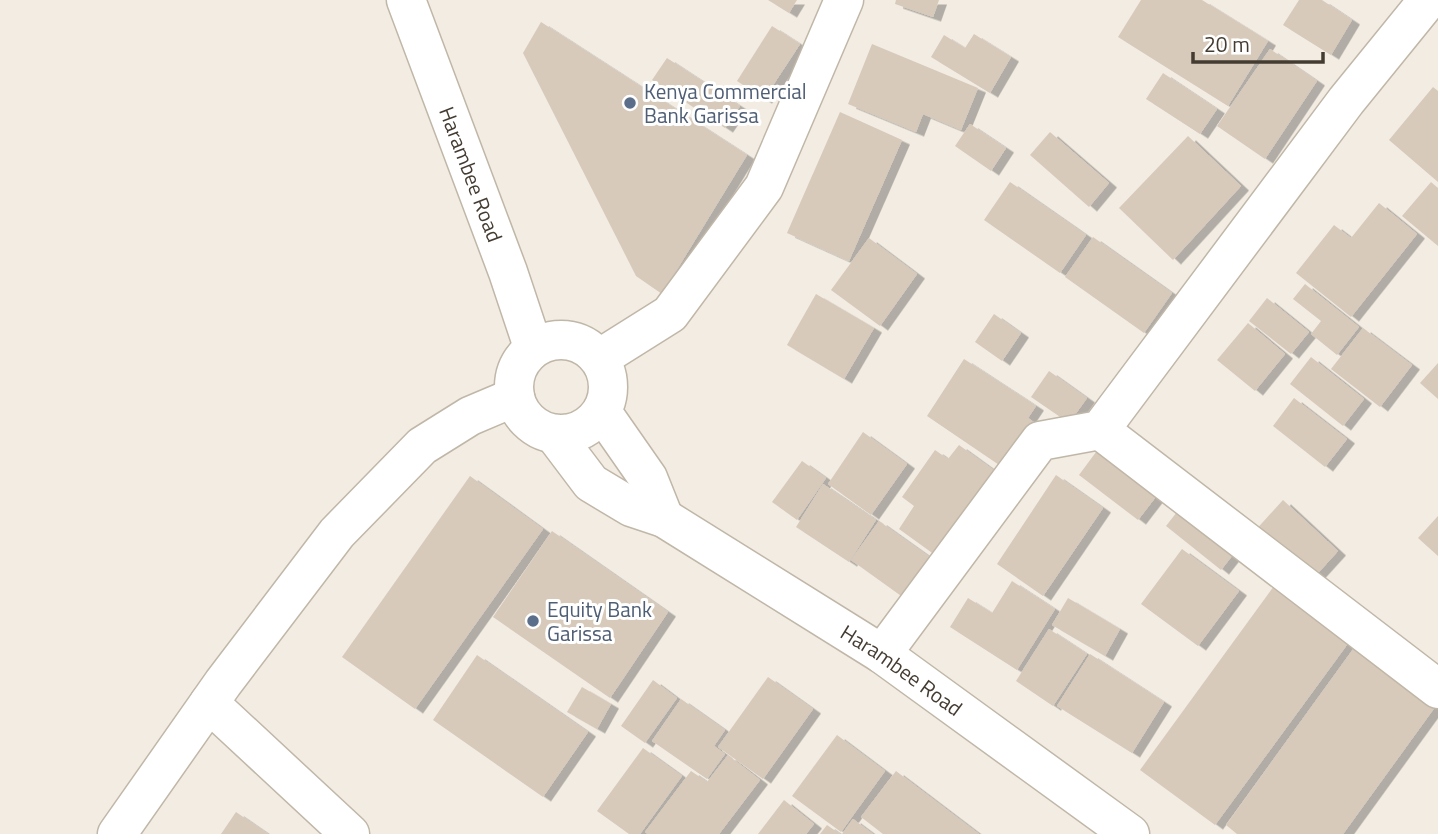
<svg xmlns="http://www.w3.org/2000/svg" width="1438" height="834" viewBox="0 0 1438 834" font-family="'Titillium Web',sans-serif">
  <style>
    .building { fill: #d7caba; filter: url(#shadow) }
    .lines { fill: none; stroke-linecap: round; stroke-linejoin: round }
    .street-casing { stroke: #c0b7a8; stroke-width: 41 }
    .street { stroke: #fff; stroke-width: 38 }
    .service-dot { fill: #5c6f8a; stroke: #fff; stroke-width: 2.5 }
    .labels { text-anchor: middle; dominant-baseline: central; stroke-width: 6; stroke-linejoin: round; paint-order: stroke }
    .service-label { font-size: 21px; fill: #4e5e75; stroke: #fff; text-anchor: start }
    .street-label { font-size: 21px; fill: #443c32; stroke: #fff }
  </style>
  <defs>
    <filter id="shadow"><feDropShadow dx="8" dy="4.5" stdDeviation="0" flood-color="#0004"/></filter>
  </defs>
  <rect width="100%" height="100%" fill="#f2ece2"/>
  <g class="building">
    <path d="M768 0H797L789 13Z"/>
    <path d="M896 0H939L933 17 895 4Z"/>
    <path d="M1141 0H1202L1268 41 1228 106 1118 37Z"/>
    <path d="M1299 0H1322L1352 20 1331 55 1283 25Z"/>
    <path d="M541 22 747 155 662 294 636 276 523 53Z"/>
    <path d="M772 26 800 44 764 99 737 81Z"/>
    <path d="M974 34 1011 57 990 93 931 57 944 35 965 48Z"/>
    <path d="M872 44 978 88 961 130 923 114 916 132 848 104Z"/>
    <path d="M1270 49 1317 81 1265 159 1217 126Z"/>
    <path d="M667 58 740 106 725 128 652 80Z"/>
    <path d="M1163 73 1217 109 1200 134 1146 99Z"/>
    <path d="M1433 87 1438 91V182L1389 140Z"/>
    <path d="M840 112 902 140 849 261 787 233Z"/>
    <path d="M970 124 1006 148 991 171 955 146Z"/>
    <path d="M1050 132 1109 183 1089 207 1030 155Z"/>
    <path d="M1188 136 1241 186 1173 260 1119 208Z"/>
    <path d="M1010 182 1086 235 1060 273 984 220Z"/>
    <path d="M1431 182 1438 188V246L1402 216Z"/>
    <path d="M1379 203 1417 234 1351 317 1296 273 1334 225 1351 238Z"/>
    <path d="M1093 237 1172 293 1144 333 1065 277Z"/>
    <path d="M869 238 917 274 880 326 831 290Z"/>
    <path d="M1305 284 1359 327 1337 355 1311 334 1321 321 1293 299Z"/>
    <path d="M816 294 874 328 844 379 787 345Z"/>
    <path d="M1267 298 1309 332 1291 354 1249 321Z"/>
    <path d="M994 314 1021 333 1002 361 975 342Z"/>
    <path d="M1248 323 1285 354 1255 391 1217 360Z"/>
    <path d="M1363 328 1412 365 1380 407 1331 369Z"/>
    <path d="M1311 357 1364 399 1343 426 1290 384Z"/>
    <path d="M964 359 1036 406 1028 418 1039 426 1008 471 927 416Z"/>
    <path d="M1438 363V399L1420 383Z"/>
    <path d="M1049 371 1087 398 1069 423 1031 397Z"/>
    <path d="M1294 398 1347 439 1325 467 1273 426Z"/>
    <path d="M863 432 907 464 871 515 828 484Z"/>
    <path d="M959 445 995 471 935 555 899 529 914 506 902 497 935 450 948 459Z"/>
    <path d="M1099 448 1158 494 1138 520 1079 475Z"/>
    <path d="M802 461 826 478 797 520 772 502Z"/>
    <path d="M1056 475 1103 508 1043 596 997 564Z"/>
    <path d="M470 476 543 529 415 709 342 657Z"/>
    <path d="M823 484 876 520 849 562 796 527Z"/>
    <path d="M1283 500 1338 551 1308 584 1253 533Z"/>
    <path d="M1184 503 1239 547 1221 570 1166 526Z"/>
    <path d="M1438 516V556L1418 538Z"/>
    <path d="M879 521 931 558 904 598 851 560Z"/>
    <path d="M552 531 668 612 610 698 493 617Z"/>
    <path d="M1182 549 1239 591 1198 646 1141 604Z"/>
    <path d="M1012 581 1055 609 1017 670 950 627 968 598 992 613Z"/>
    <path d="M1274 586 1349 642 1215 825 1140 770Z"/>
    <path d="M1068 598 1120 629 1105 656 1052 625Z"/>
    <path d="M1049 629 1087 654 1053 706 1016 681Z"/>
    <path d="M1354 648 1435 707 1343 834H1237L1226 825Z"/>
    <path d="M1090 654 1164 702 1132 753 1057 706Z"/>
    <path d="M477 655 588 732 543 797 433 720Z"/>
    <path d="M768 677 813 709 763 779 718 747Z"/>
    <path d="M653 680 677 698 645 743 621 726Z"/>
    <path d="M582 687 611 704 597 729 567 712Z"/>
    <path d="M681 699 725 730 714 746 725 754 707 779 652 741Z"/>
    <path d="M837 735 885 771 841 832 792 796Z"/>
    <path d="M643 748 682 776 640 834H629L597 811Z"/>
    <path d="M728 755 760 780 719 834H648L645 832 691 771 707 782Z"/>
    <path d="M896 771 979 834H883L861 817Z"/>
    <path d="M784 800 814 824 806 834H758Z"/>
    <path d="M236 812 268 834H221Z"/>
    <path d="M853 819 873 834H842Z"/>
    <path d="M827 825 840 834H820Z"/>
  </g>
  <g class="lines">
    <defs>
      <g id="street">
        <path id="s1" d="M406 0 508 272 533 347"/>
        <circle cx="561" cy="387" r="47"/>
        <path d="M600 358 670 314 764 187 844 0"/>
        <path d="M602 412 648 478 664 518"/>
        <path d="M1100 430 1438 689"/>
        <path id="s2" d="M554 434 591 483 631 507 664 518 882 654 1130 834"/>
        <path d="M882 654 1040 441 1100 430 1346 101 1428 0"/>
        <path d="M209 703 350 834"/>
        <path d="M117 834 223 683 337 533 422 446 470 416 515 397"/>
      </g>
    </defs>
    <use href="#street" class="street-casing"/>
    <use href="#street" class="street"/>
  </g>
  <g class="service-dot">
    <circle cx="630" cy="103" r="7"/>
    <circle cx="533" cy="621" r="7"/>
  </g>
  <g class="labels">
    <g class="service-label">
      <text x="644" y="91">Kenya Commercial<tspan x="644" dy="24">Bank Garissa</tspan></text>
      <text x="547" y="609">Equity Bank<tspan x="547" dy="24">Garissa</tspan></text>
    </g>
    <g class="street-label">
      <text stroke="none"><textPath href="#s1" startOffset="186">Harambee Road</textPath></text>
      <text stroke="none"><textPath href="#s2" startOffset="425">Harambee Road</textPath></text>
    </g>
  </g>
  <path d="M1193 52v10h130v-10" fill="none" stroke="#443c32" stroke-width="3.5"/>
  <text x="1204" y="52" font-size="21" fill="#443c32" stroke="#ffffff" stroke-width="5" paint-order="stroke">20 m</text>
</svg>
